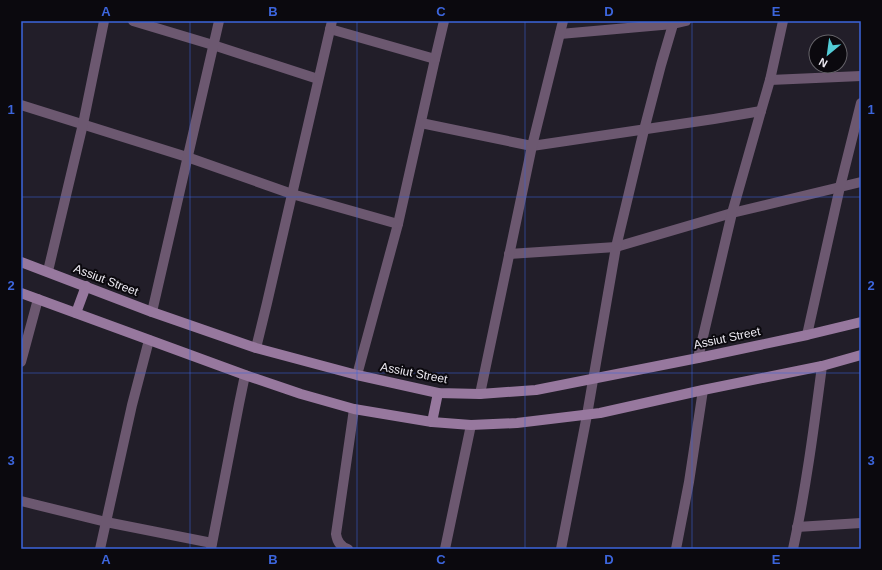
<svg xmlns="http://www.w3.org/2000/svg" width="882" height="570" viewBox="0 0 882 570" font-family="Arial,sans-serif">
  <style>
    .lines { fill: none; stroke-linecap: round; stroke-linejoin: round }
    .street { stroke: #6c5870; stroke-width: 10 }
    .secondary { stroke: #97789e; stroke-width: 10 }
    .grid { fill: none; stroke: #3c65dc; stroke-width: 1; stroke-opacity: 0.55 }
    .labels { text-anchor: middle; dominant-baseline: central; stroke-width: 4; stroke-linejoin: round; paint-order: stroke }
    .street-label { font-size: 12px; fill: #edeaf2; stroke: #0b090e }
    .neatline { fill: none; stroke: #3c65dc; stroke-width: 1.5 }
    .grid-label { font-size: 13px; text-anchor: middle; font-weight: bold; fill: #3c65dc }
  </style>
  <rect width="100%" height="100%" fill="#221e29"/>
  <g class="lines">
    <g class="street">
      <path d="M133 21 213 45 318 79"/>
      <path d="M330 29 435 59 398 224 357 375"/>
      <path d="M560 34 673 24 686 21"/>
      <path d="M435 59 444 21"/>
      <path d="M770 80 861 76"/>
      <path d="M21 105 187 157 292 194 398 224"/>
      <path d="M421 123 532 146 714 119 761 111"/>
      <path d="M509 254 616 247 732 213 861 182"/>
      <path d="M48 271 83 124 104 21"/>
      <path d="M152 312 219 21"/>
      <path d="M807 335 840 187 861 103"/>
      <path d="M256 348 267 303 332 21"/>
      <path d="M698 358 732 213 761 111 770 80 783 21"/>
      <path d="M21 362 38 299"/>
      <path d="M480 394 532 146 563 21"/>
      <path d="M21 501 106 522 212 543"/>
      <path d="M797 527 861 523"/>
      <path d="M100 549 132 405 149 340"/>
      <path d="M211 549 239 404 245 375"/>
      <path d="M348 549C341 547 337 541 336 534L354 409"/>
      <path d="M445 549 471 425"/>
      <path d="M561 549 587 415 616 247 644 130 661 65 674 21"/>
      <path d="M676 549 689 482 703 390"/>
      <path d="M793 549C806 489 814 427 822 366"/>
    </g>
    <g class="secondary">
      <path d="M21 262 152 312 256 348 357 375 438 393 480 394 536 390 698 358 807 335 861 322"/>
      <path d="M21 293 245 375 301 394 354 409 432 422 471 425 517 423 600 413 703 390 822 366 861 355"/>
      <path d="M76 313 86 286"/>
      <path d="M432 422 438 393"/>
    </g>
  </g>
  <path class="grid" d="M190 21V549M357 21V549M525 21V549M692 21V549M21 197H861M21 373H861"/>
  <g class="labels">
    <g class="street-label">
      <text transform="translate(106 280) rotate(21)">Assiut Street</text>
      <text transform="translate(727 338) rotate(-12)">Assiut Street</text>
      <text transform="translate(414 373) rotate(11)">Assiut Street</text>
    </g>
  </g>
  <rect width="882" height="570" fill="none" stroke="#0b090e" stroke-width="44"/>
  <g transform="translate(828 54) rotate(209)"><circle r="19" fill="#0b090e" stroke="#656369"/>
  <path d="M0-3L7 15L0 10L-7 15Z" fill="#52ccd6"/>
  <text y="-6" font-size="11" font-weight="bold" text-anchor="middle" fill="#edeaf2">N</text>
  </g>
  <rect x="22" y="22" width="838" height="526" class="neatline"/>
  <g class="grid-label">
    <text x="106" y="16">A</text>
    <text x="273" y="16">B</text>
    <text x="441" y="16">C</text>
    <text x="609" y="16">D</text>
    <text x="776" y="16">E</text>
    <text x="11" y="114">1</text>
    <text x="871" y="114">1</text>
    <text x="11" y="290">2</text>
    <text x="871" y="290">2</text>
    <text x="11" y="465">3</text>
    <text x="871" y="465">3</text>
    <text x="106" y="564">A</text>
    <text x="273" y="564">B</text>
    <text x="441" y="564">C</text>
    <text x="609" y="564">D</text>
    <text x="776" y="564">E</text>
  </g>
</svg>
